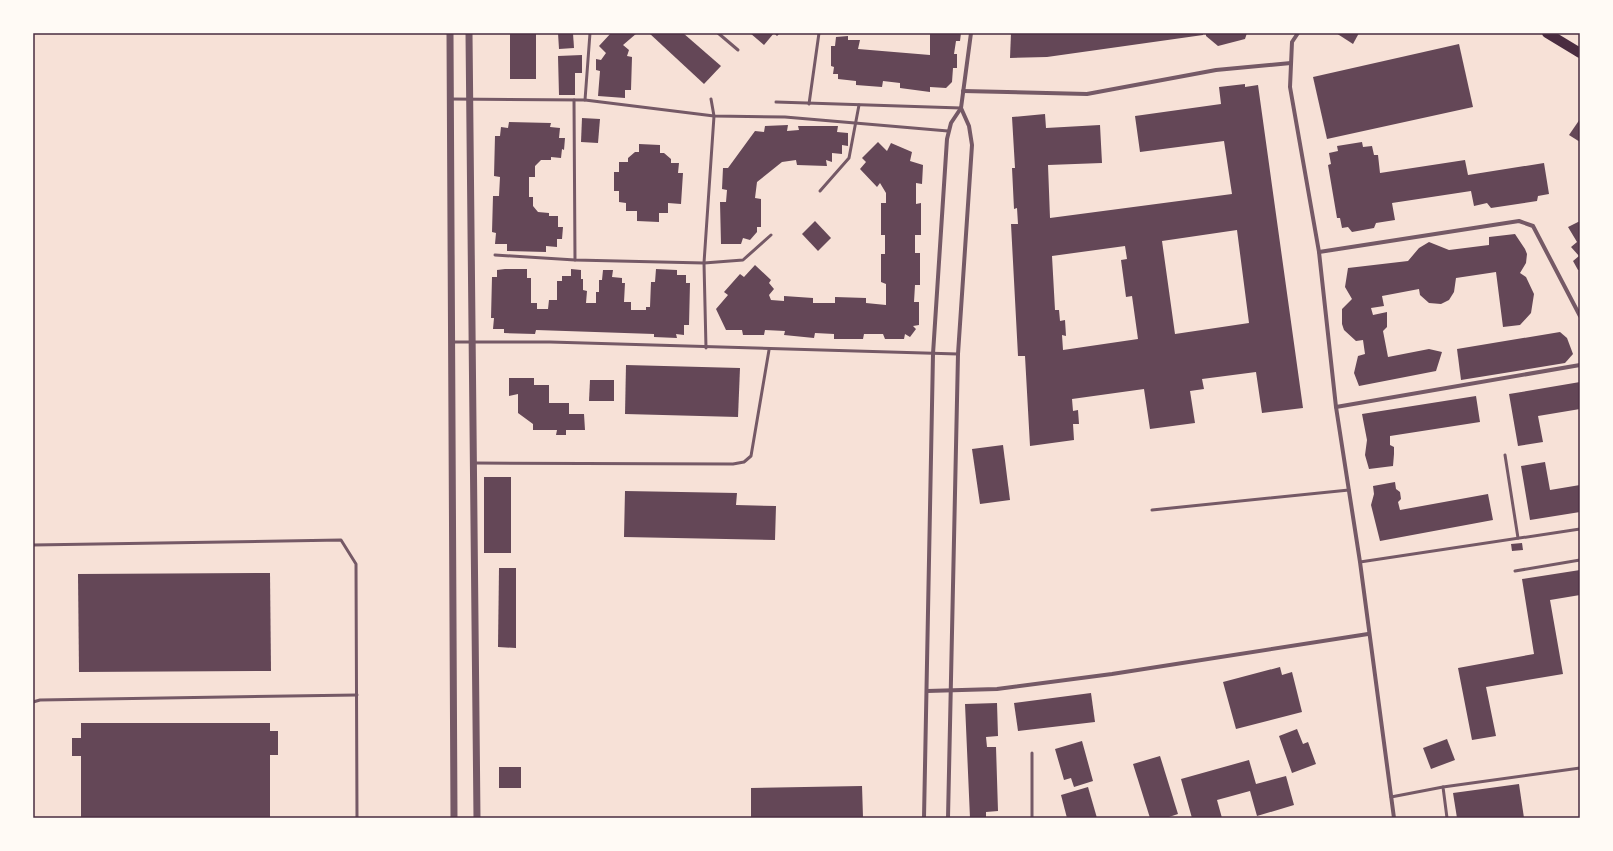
<svg xmlns="http://www.w3.org/2000/svg" width="1613" height="851" viewBox="0 0 1613 851" font-family="'Noto Sans',sans-serif">
  <style>
    .building { fill: #644757; fill-rule: evenodd }
    .lines { fill: none; stroke-linecap: round; stroke-linejoin: round }
    .service { stroke: #755966; stroke-width: 3 }
    .minor { stroke: #755966; stroke-width: 4 }
    .tertiary { stroke: #755966; stroke-width: 7 }
    .primary { stroke: #4a2c40; stroke-width: 10 }
    .neatline { fill: none; stroke: #4a2c40; stroke-width: 1.5 }
  </style>
  <rect width="100%" height="100%" fill="#f7e1d7"/>
  <g class="building">
    <rect x="510" y="33" width="26" height="46"/>
    <path d="M558 33H573L574 48 559 49Z"/>
    <path d="M611 33H637L623 45 629 50 627 56 632 57 631 90H625V98L598 96 600 71 596 70V59L601 60 606 53 599 46Z"/>
    <path d="M649 33H683L721 66 704 84Z"/>
    <path d="M750 33H780L777 36 774 33 764 45Z"/>
    <path d="M930 33H961L960 41H956L954 54H957V68H953L952 82 946 88 930 87V92L900 88V83L883 81 882 87 856 85V81L838 79V74H833L834 67 831 66V46H835L836 37 848 36V40H860L858 49 930 55Z"/>
    <path d="M1011 33H1203V35L1047 57 1010 58Z"/>
    <path d="M1206 33H1247L1245 39 1218 46 1206 36Z"/>
    <path d="M1336 33H1359L1353 44Z"/>
    <path d="M1459 44 1473 107 1327 139 1313 77Z"/>
    <path d="M582 55V73H575V95H559L558 56Z"/>
    <path d="M1245 84V87L1258 85 1303 408 1262 413 1256 372 1202 379 1204 389 1190 391 1195 423 1150 429 1144 389 1072 399 1073 411 1078 410 1079 424H1073L1074 440 1030 446 1025 356H1018L1011 224H1018L1017 208 1014 209 1012 168H1015L1012 117 1045 114 1046 128 1100 125 1102 163 1048 165 1050 218 1232 194 1224 141 1140 152 1135 116 1221 104 1219 87ZM1237 230 1249 323 1175 334 1162 241ZM1125 246 1127 259 1121 260 1126 297 1132 296 1138 339 1063 350 1062 335 1066 336 1065 320 1060 321 1059 310H1055L1052 256Z"/>
    <path d="M582 118 600 119 598 143 581 142Z"/>
    <path d="M1580 119V142L1569 135Z"/>
    <path d="M509 122 551 123 550 127 560 128 559 138H565L564 150 562 149 561 158 551 157V160H541L535 166V177H529V197H533V206L538 212 549 213V216H558V227H563L562 239H557V247L546 246V252L507 251V244H495L496 233 492 232 493 196H499L500 177 494 176 495 136H500L501 127 508 128Z"/>
    <path d="M788 125 787 131 799 130 798 126H838L837 132 848 133V146L842 145V154L832 153V162L826 160 827 166 797 165 796 160 782 162 757 182 755 198 761 199V227H757V232L750 240 743 238 741 244H721L720 202H726L727 190 722 189 723 168H728L755 131 764 132 765 126Z"/>
    <path d="M878 142 887 151 891 143 912 152 910 161 923 165 922 184 916 183V204L921 203V235H915V253H920V285H915L914 302H919V325L913 326 916 329 910 337 905 334 904 339H885L883 334H864L863 339H834V334L815 333 814 338 784 335 785 331 765 330 764 335H743L742 330H726L716 309 728 295 724 292 740 274 744 277 755 265 771 280 769 283 774 289 769 295 771 300 784 301V296L813 298V303H835V297L866 298V303L886 305V284L881 282V254H885V235H881V203H886V193L880 183 877 187 860 169 866 162 862 158Z"/>
    <path d="M1362 142 1363 147 1372 146 1374 155H1378L1380 173 1465 160 1468 175 1544 163 1549 194 1538 196 1537 201 1491 208 1487 203 1474 206 1471 191 1392 203 1395 220 1376 223 1374 228 1352 232 1348 227 1342 228 1340 218H1337L1328 165 1331 164 1329 153 1338 151 1337 146Z"/>
    <path d="M639 144 660 145V153H664L671 159V163H679L678 173H683L681 204 668 203V213H659V222L637 221V211H626V203L619 202V191H614V172H619V162H628V158L635 152H639Z"/>
    <path d="M815 221 831 238 818 251 802 234Z"/>
    <path d="M1580 221V270H1578L1573 261 1579 256 1571 247 1577 242 1568 227Z"/>
    <path d="M1515 234 1525 249 1527 254 1526 263 1520 273 1526 277 1534 294 1531 313 1520 325 1503 327 1496 272 1456 278 1454 292 1449 300 1441 304 1429 303 1420 295 1419 289 1382 296 1384 306 1371 308 1373 315 1387 312V327L1383 331 1388 357 1429 349 1442 352 1436 371 1359 386 1354 373 1358 356 1365 354 1363 340 1356 341 1344 330 1342 324V309L1352 299 1345 287 1348 268 1408 261 1419 248 1429 242 1449 250 1489 245V237Z"/>
    <path d="M505 269H527V278H531V303H537V309H548L549 300H557V281H562V276H571V269L581 270V279H583V290L587 291 586 303H596V292H599V280H602L603 270H613L612 277 622 278V283H625L624 302H631V310H646V307H650L651 282H655L656 269 677 270V275H686V283H690L689 325H684V335L676 334 677 338 654 337V334L536 330 535 334 504 333V329H493L494 318H491L492 277H497V270Z"/>
    <path d="M1560 332 1567 338 1573 354 1565 363 1461 380 1457 349Z"/>
    <path d="M626 365 740 368 738 417 625 414Z"/>
    <path d="M509 378H534V385H549V403H569V414H584L585 430H566V435H556L557 430H533V424L518 413V394L509 396Z"/>
    <path d="M590 380H614V401H589Z"/>
    <path d="M1580 382V409L1538 416 1543 442 1518 446 1509 394Z"/>
    <path d="M1476 396 1480 422 1390 436V445L1394 447V454L1393 466 1369 469 1365 455 1367 440 1362 414Z"/>
    <path d="M1003 445 1010 500 980 504 972 449Z"/>
    <path d="M1545 462 1550 490 1580 485V512L1530 520 1521 466Z"/>
    <rect x="484" y="477" width="27" height="76"/>
    <path d="M1395 482 1396 489 1400 492 1401 499 1398 502 1400 510 1488 494 1493 520 1380 541 1371 505 1374 494 1373 486Z"/>
    <path d="M625 491 737 493 736 505 776 506 775 540 624 537Z"/>
    <path d="M1522 543 1523 550 1512 551 1511 544Z"/>
    <path d="M499 568H516V648L498 647Z"/>
    <path d="M1580 570V595L1550 600 1563 674 1486 687 1496 736 1472 740 1458 668 1534 654 1522 579Z"/>
    <path d="M270 573 271 671 79 672 78 574Z"/>
    <path d="M1280 667 1282 675 1292 672 1302 712 1236 729 1223 682Z"/>
    <path d="M1091 693 1095 722 1018 731 1014 703Z"/>
    <path d="M997 703 998 736 986 737 987 747H996L998 811 986 812V818H970L965 704Z"/>
    <path d="M81 723H270V731H278V755H270V818H81V756H72V738H81Z"/>
    <path d="M1297 729 1303 744 1308 742 1316 764 1292 773 1279 736Z"/>
    <path d="M1447 739 1455 760 1431 769 1423 748Z"/>
    <path d="M1082 741 1093 781 1074 787 1071 778 1064 780 1055 749Z"/>
    <path d="M1160 756 1178 814 1166 818H1150L1133 764Z"/>
    <path d="M1249 760 1256 784 1286 776 1294 805 1257 816 1250 791 1217 800 1222 818H1192L1181 779Z"/>
    <rect x="499" y="767" width="22" height="21"/>
    <path d="M1519 784 1524 818H1457L1453 793Z"/>
    <path d="M862 786 863 818H751V788Z"/>
    <path d="M1088 787 1097 818H1067L1061 795Z"/>
  </g>
  <g class="lines">
    <g class="service">
      <path d="M718 33 738 50"/>
      <path d="M450 99 585 100 590 33"/>
      <path d="M574 100 575 260"/>
      <path d="M585 100 714 116 785 117 948 131"/>
      <path d="M776 102 961 108"/>
      <path d="M809 104 819 33"/>
      <path d="M820 191 849 158 859 105"/>
      <path d="M495 255 575 260 704 263 743 260 771 235"/>
      <path d="M452 342H550L958 354"/>
      <path d="M706 348 704 263 714 116 711 99"/>
      <path d="M1505 455 1518 538"/>
      <path d="M474 463 733 464 744 462 751 456 769 350"/>
      <path d="M1152 510 1349 490"/>
      <path d="M33 545 341 540 356 564 357 818"/>
      <path d="M1360 562 1580 529"/>
      <path d="M1515 571 1580 560"/>
      <path d="M33 702 40 700 357 695"/>
      <path d="M1391 797 1443 787"/>
      <path d="M1032 818V753"/>
      <path d="M1447 818 1443 787 1580 768"/>
    </g>
    <g class="minor">
      <path d="M1298 33 1292 42 1290 87 1319 252 1336 407 1360 562 1394 818"/>
      <path d="M963 91 1087 94 1216 70 1291 63"/>
      <path d="M1319 252 1519 221 1533 226 1580 316"/>
      <path d="M1336 407 1580 365"/>
      <path d="M927 691 997 689 1112 674 1368 634"/>
      <path d="M924 818 933 354 947 139 951 123 961 108 971 33"/>
      <path d="M948 818 958 354 972 145 969 126 961 108"/>
    </g>
    <g class="tertiary">
      <path d="M450 33 454 818"/>
      <path d="M469 33 477 818"/>
    </g>
    <path class="primary" d="M1547 33 1580 53"/>
  </g>
  <rect width="1613" height="851" fill="none" stroke="#fffaf5" stroke-width="68"/>
  <rect x="34" y="34" width="1545" height="783" class="neatline"/>
</svg>
